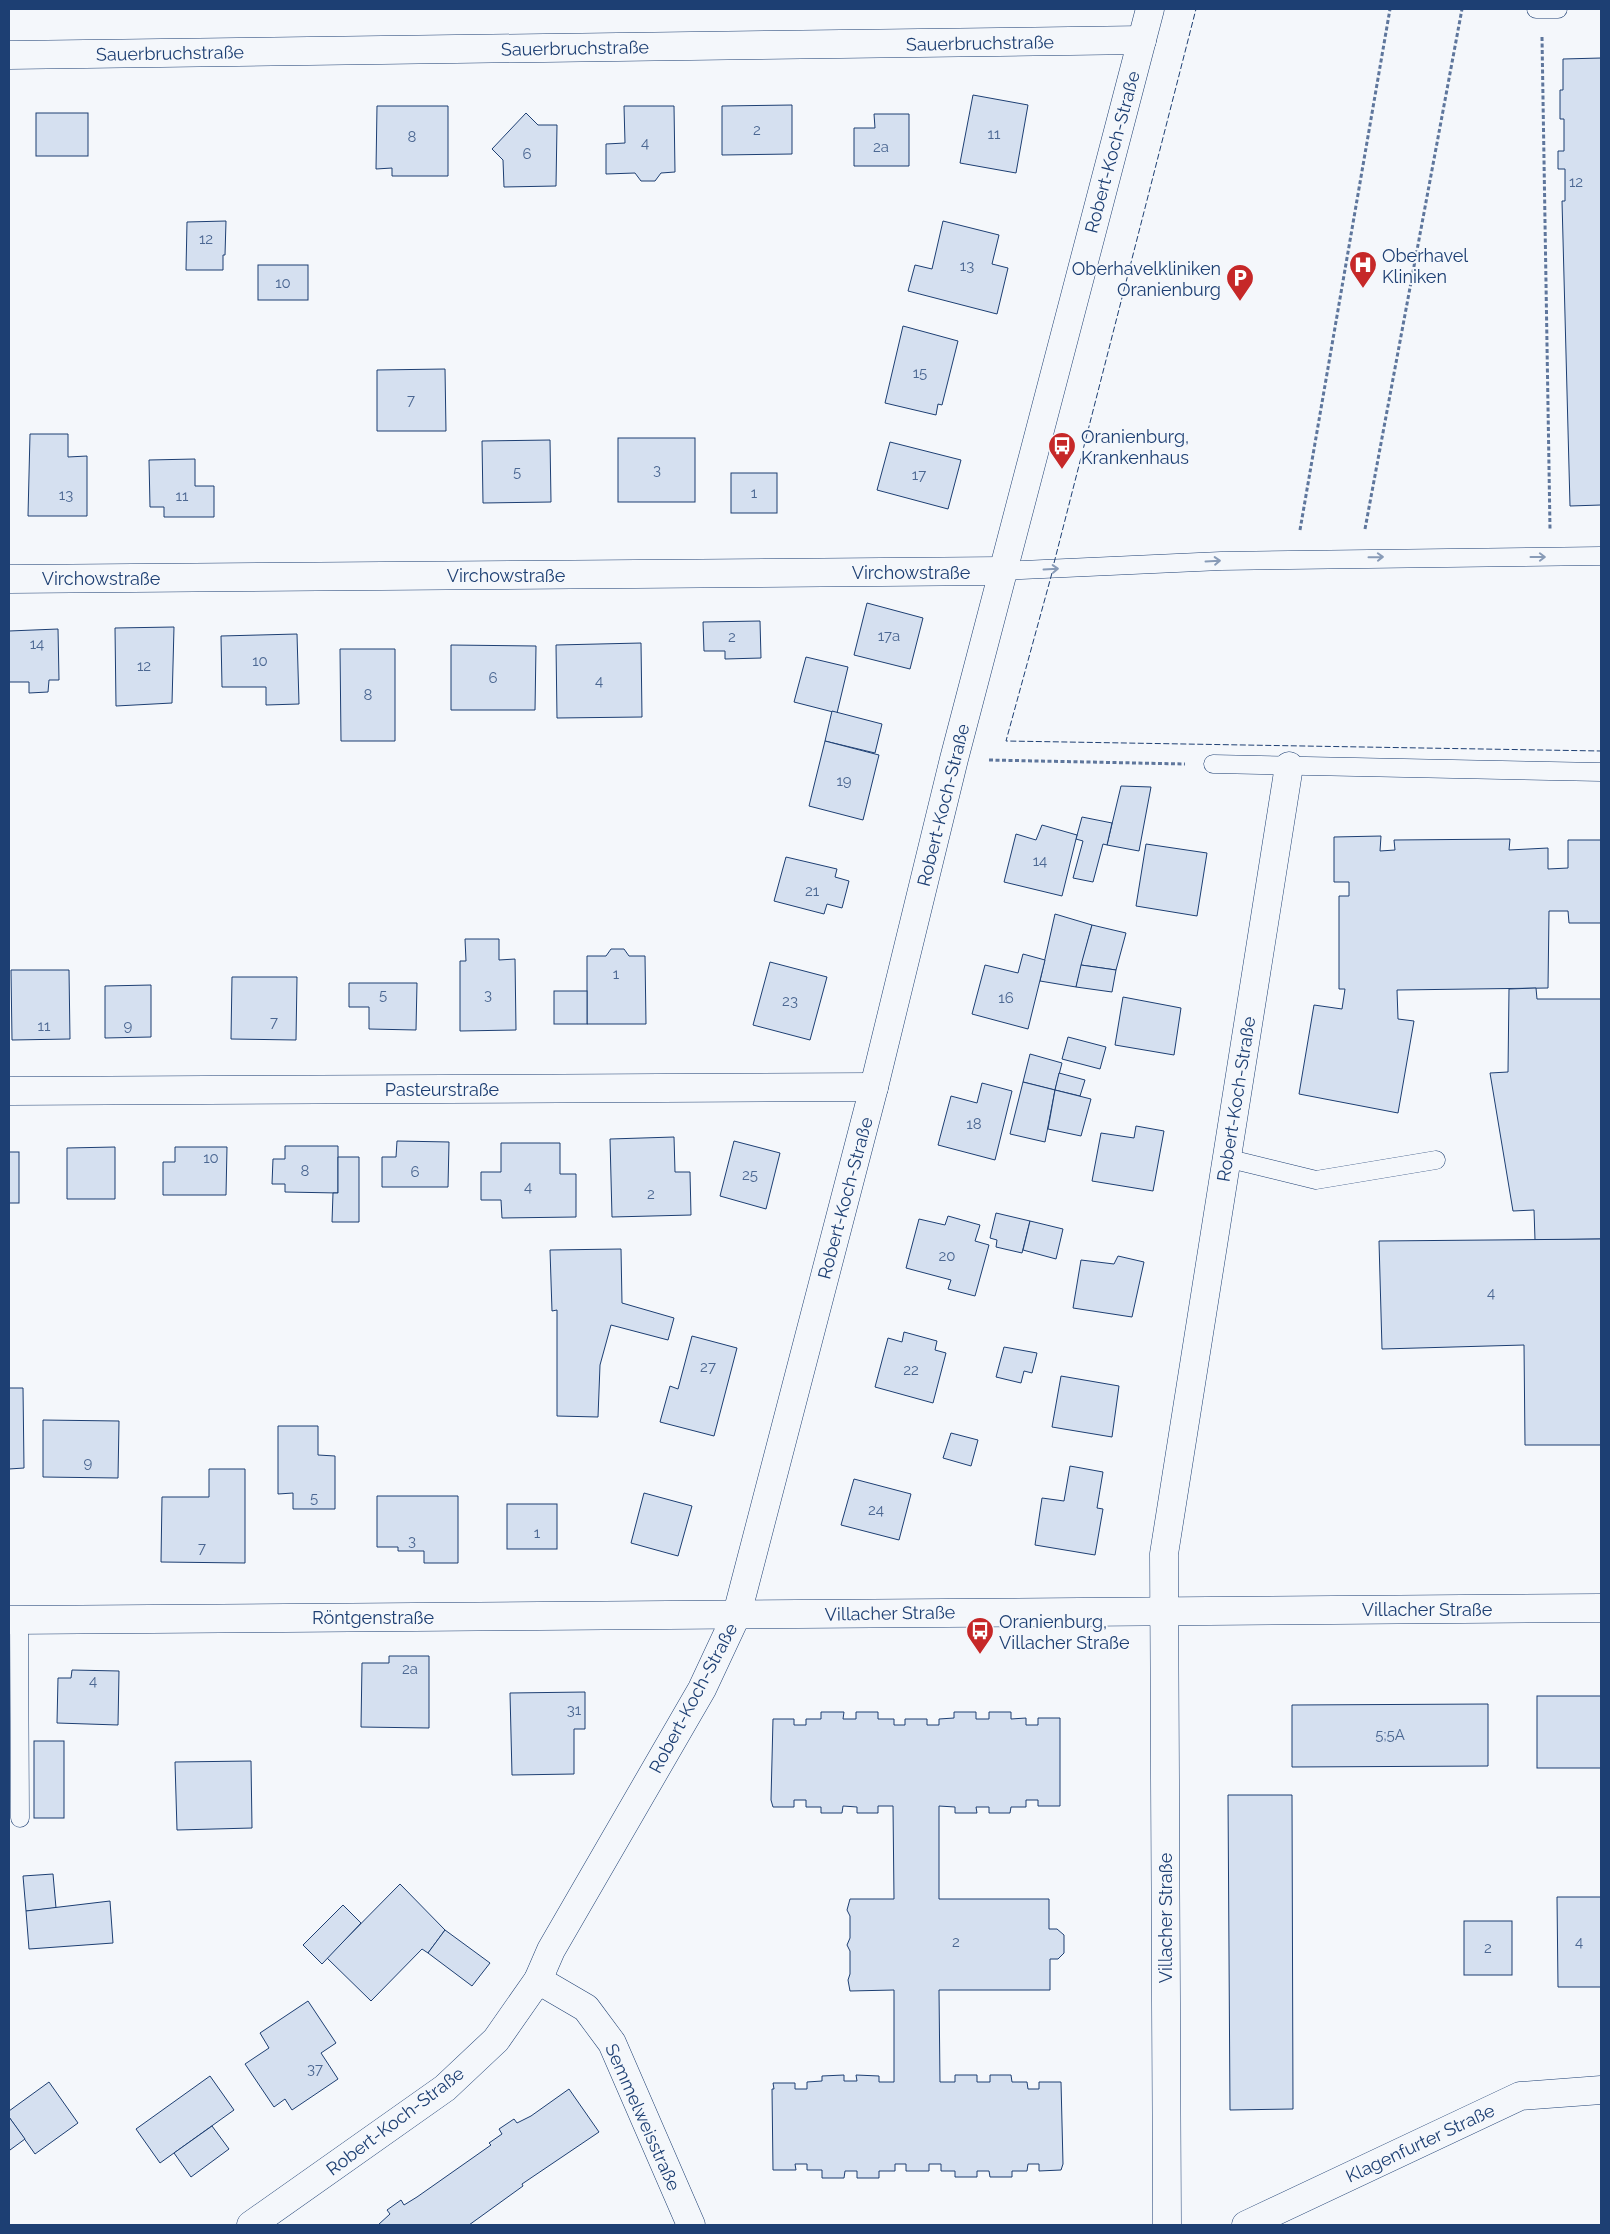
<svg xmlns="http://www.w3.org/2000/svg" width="1610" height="2234" viewBox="0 0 1610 2234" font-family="Raleway,sans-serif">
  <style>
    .building { fill: #d5e0f0; stroke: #1d3f73 }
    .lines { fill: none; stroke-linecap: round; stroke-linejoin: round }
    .service-casing { stroke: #1d3f73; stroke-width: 19 }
    .minor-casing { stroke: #1d3f73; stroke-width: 29 }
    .tertiary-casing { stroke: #1d3f73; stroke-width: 29 }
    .path { stroke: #5e769c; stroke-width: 3; stroke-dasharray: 4 2.5; stroke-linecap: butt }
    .service { stroke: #f4f7fb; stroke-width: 18 }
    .minor { stroke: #f4f7fb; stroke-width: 28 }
    .tertiary { stroke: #f4f7fb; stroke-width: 28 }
    .fence { stroke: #1d3f73; stroke-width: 1; stroke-dasharray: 6 2.5; stroke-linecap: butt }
    .oneway { stroke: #889bb7 }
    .labels { text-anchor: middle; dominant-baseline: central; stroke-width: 4; stroke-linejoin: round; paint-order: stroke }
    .number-label { font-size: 15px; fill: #4b6792 }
    .street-label { font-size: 18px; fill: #1d3f73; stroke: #f4f7fb }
    .poi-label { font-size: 18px; fill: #1d3f73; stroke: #f4f7fb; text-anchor: start }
  </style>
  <rect width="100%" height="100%" fill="#f4f7fb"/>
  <g class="building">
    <path d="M1601 58V505L1570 506 1562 201H1565V169H1558V151H1564V119H1560V90H1563V59Z"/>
    <path d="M973 95 1028 105 1016 173 960 163Z"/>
    <path d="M792 105V154L722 155V106Z"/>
    <path d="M377 106H448V176H392V168L376 169Z"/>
    <path d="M624 106H674L675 172 661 173 655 181H641L635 173 606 174V144L625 143Z"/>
    <rect x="36" y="113" width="52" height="43"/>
    <path d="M526 113 538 125H557L556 186 504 187 503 160 492 149Z"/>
    <path d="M874 114H909V166H854V128H875Z"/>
    <path d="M226 221 225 255H223V270H186L187 222Z"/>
    <path d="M943 221 999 235 992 264 1008 268 997 314 908 291 915 265 932 269Z"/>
    <rect x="258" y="265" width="50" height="35"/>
    <path d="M903 326 958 341 942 405 938 404 936 415 885 403Z"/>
    <path d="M445 369 446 431H377V370Z"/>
    <path d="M30 434H68V457L87 456V516H28Z"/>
    <rect x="618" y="438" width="77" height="64"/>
    <path d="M550 440 551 502 483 503 482 441Z"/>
    <path d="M890 442 961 460 948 509 877 490Z"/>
    <path d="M195 459V486H214V517H164V507H150L149 460Z"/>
    <rect x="731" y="473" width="46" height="40"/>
    <path d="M867 603 923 618 910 669 854 655Z"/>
    <path d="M760 621 761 658 725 659V651H704L703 622Z"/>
    <path d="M174 627 172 703 116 706 115 628Z"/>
    <path d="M58 629 59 680H49L48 692 29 693V682H9V631Z"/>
    <path d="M297 634 299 704 266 705V687H222L221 636Z"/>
    <path d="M641 643 642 717 557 718 556 645Z"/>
    <path d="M451 645 536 646 535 710H451Z"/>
    <path d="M340 649H395V741H341Z"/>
    <path d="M806 657 848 667 837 713 794 702Z"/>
    <path d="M832 711 882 724 875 753 825 741Z"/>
    <path d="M825 741 879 755 863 820 809 806Z"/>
    <path d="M1121 786 1151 787 1139 851 1107 845Z"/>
    <path d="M1082 817 1112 823 1107 845 1103 844 1093 882 1073 878 1083 841 1076 839Z"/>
    <path d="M1042 825 1077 835 1062 896 1004 882 1016 834 1036 840Z"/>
    <path d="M1381 836 1380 851 1395 850 1394 840 1510 839 1509 850 1548 848V869L1568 868V840H1601V923H1569L1568 911H1549L1548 988 1397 990 1398 1019 1414 1021 1398 1113 1299 1094 1314 1005 1342 1009 1345 989H1339V896H1349V882H1334V837Z"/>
    <path d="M1146 844 1207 853 1197 916 1136 906Z"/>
    <path d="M786 857 837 869 835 877 849 881 842 908 827 904 824 914 774 901Z"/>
    <path d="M1055 914 1092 925 1076 987 1040 981Z"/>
    <path d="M1092 925 1126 933 1116 970 1081 965Z"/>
    <path d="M465 939H499V960L515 959 516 1030 460 1031V961H466Z"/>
    <path d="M611 949H624L629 956H645L646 1024H587V956H606Z"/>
    <path d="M1023 954 1045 960 1028 1029 972 1014 985 965 1018 973Z"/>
    <path d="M770 962 827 977 810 1040 753 1025Z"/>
    <path d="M1081 965 1116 970 1112 992 1076 987Z"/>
    <path d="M11 970H69L70 1039 12 1040Z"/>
    <path d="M232 977H297L296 1040 231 1039Z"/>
    <path d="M349 983H417L416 1030 369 1029V1007H349Z"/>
    <path d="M151 985V1037L105 1038V986Z"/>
    <path d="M1536 988 1537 999H1601V1239L1535 1240 1534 1210 1513 1211 1490 1073 1508 1072 1509 989Z"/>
    <rect x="554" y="991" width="33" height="33"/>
    <path d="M1123 997 1181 1008 1174 1055 1115 1045Z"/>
    <path d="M1068 1037 1106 1047 1100 1069 1062 1059Z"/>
    <path d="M1030 1054 1062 1063 1055 1090 1023 1082Z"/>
    <path d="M1059 1073 1085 1080 1080 1096 1055 1090Z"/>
    <path d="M1023 1082 1055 1090 1045 1142 1010 1134Z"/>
    <path d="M982 1083 1012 1091 995 1160 938 1145 951 1096 977 1103Z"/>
    <path d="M1055 1090 1091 1099 1081 1136 1048 1129Z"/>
    <path d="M1136 1126 1164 1131 1153 1191 1092 1181 1101 1133 1134 1138Z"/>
    <path d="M674 1137 675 1172H690L691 1215 612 1217 610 1139Z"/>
    <path d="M397 1141 449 1142 448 1187H382V1157H396Z"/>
    <path d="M734 1141 780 1153 766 1209 720 1196Z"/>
    <path d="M501 1143H560V1174H576V1217L502 1218 501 1200H481V1172H501Z"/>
    <path d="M285 1146H338V1193L285 1192V1184H272L273 1159H285Z"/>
    <path d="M115 1147V1199H67V1148Z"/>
    <path d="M175 1147H227L226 1195H163V1162H175Z"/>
    <rect x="9" y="1152" width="10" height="51"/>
    <path d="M338 1157H359V1222H332L333 1193H338Z"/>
    <path d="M996 1213 1030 1221 1022 1253 996 1247 997 1240 990 1238Z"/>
    <path d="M948 1216 980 1225 975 1241 989 1245 975 1296 948 1289 951 1280 906 1268 919 1219 945 1225Z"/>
    <path d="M1030 1221 1063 1229 1056 1259 1023 1250Z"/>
    <path d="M1601 1239V1445H1525L1524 1345 1382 1349 1379 1241Z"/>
    <path d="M621 1249 622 1303 674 1318 668 1340 611 1325 600 1365 598 1417 557 1416V1310L552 1311 550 1250Z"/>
    <path d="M1118 1256 1144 1262 1132 1317 1073 1308 1081 1260 1114 1264Z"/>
    <path d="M904 1332 937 1341 935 1350 946 1353 933 1403 875 1387 888 1338 902 1342Z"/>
    <path d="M692 1336 737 1348 714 1436 660 1422 670 1386 678 1389Z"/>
    <path d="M1004 1347 1037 1353 1032 1373 1024 1371 1021 1383 996 1377Z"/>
    <path d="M1061 1376 1119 1386 1112 1437 1052 1427Z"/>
    <path d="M9 1388H23L24 1468 9 1469Z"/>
    <path d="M43 1420 119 1421 118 1478 43 1477Z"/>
    <path d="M278 1426H318V1455L335 1456V1509H293V1493L278 1494Z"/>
    <path d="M951 1433 978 1440 971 1466 943 1458Z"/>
    <path d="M1070 1466 1103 1472 1097 1508 1103 1509 1095 1555 1035 1545 1042 1498 1064 1501Z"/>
    <path d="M209 1469H245V1563L161 1562 162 1497H209Z"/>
    <path d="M854 1479 911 1494 899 1540 841 1525Z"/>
    <path d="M644 1493 692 1506 678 1556 631 1543Z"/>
    <path d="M377 1496H458V1563H424V1551H398V1547H377Z"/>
    <rect x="507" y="1504" width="50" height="45"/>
    <path d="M389 1656H429V1728L361 1727 362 1663H389Z"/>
    <path d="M72 1670 119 1671 118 1725 57 1723 58 1678H71Z"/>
    <path d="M585 1692V1729H574V1774L512 1775 510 1693Z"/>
    <rect x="1537" y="1696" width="64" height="72"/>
    <path d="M1488 1704V1766L1292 1767V1705Z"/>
    <path d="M821 1712H844L843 1719H856V1712H878V1719H894V1725H905V1719H927V1725H939V1719L954 1718V1712H976V1719H989V1712H1011V1719L1026 1718V1725H1038V1718H1060V1806H1038V1800H1026V1807H1011L1010 1813H989V1807H976L977 1813H955V1807L939 1806V1899H1049V1929H1057L1064 1935V1953L1058 1959H1050V1990H939L940 2082H955V2075H977V2082H990V2075H1011L1012 2082H1027L1028 2089H1039V2082H1061L1063 2164 1061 2170 1039 2171V2164H1028L1027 2171H1012V2177H990L989 2171H977V2177H955V2171H941V2164H929V2171H906V2164H895V2171H879V2178H857V2171H845L844 2178H822V2170H807V2164H795L796 2170H773L772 2089H774L773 2083H795V2089H807V2082L822 2081V2076L844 2075V2081H857L856 2075 879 2076V2082H894V1990L850 1991 848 1980 850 1974V1951L847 1945 850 1938V1916L847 1910 850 1899H894L893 1806H878V1813H857V1807L843 1806 842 1813H821V1807H806V1800H794V1807H773L771 1800 773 1719H794V1725H806V1719H821Z"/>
    <rect x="34" y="1741" width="30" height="77"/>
    <path d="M251 1761 252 1828 177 1830 175 1762Z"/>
    <path d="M1228 1795H1292L1293 2109 1230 2110Z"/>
    <path d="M53 1874 56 1908 26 1911 23 1876Z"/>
    <path d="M400 1884 445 1930 428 1953 422 1949 371 2001 327 1958Z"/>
    <path d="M1557 1897H1601V1987H1558Z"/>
    <path d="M110 1901 113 1943 29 1949 26 1911Z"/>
    <path d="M343 1905 361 1923 322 1964 303 1945Z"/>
    <rect x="1464" y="1921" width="48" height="54"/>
    <path d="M445 1930 490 1963 472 1986 428 1953Z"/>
    <path d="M308 2001 336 2043 321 2053 338 2079 292 2110 285 2099 274 2107 245 2064 269 2048 260 2033Z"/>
    <path d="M210 2076 234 2110 160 2163 136 2129Z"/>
    <path d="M49 2082 78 2123 35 2154 9 2117V2111Z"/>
    <path d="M569 2089 599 2132 522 2184 523 2186 469 2225H378L390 2214 387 2210 401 2200 404 2205 417 2197 491 2145 489 2143 502 2134 499 2129 514 2119 517 2123 531 2116Z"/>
    <path d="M9 2117 25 2139 10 2150 9 2148Z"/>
    <path d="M212 2126 229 2149 191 2177 174 2153Z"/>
  </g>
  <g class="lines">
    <defs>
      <g id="service">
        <path d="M1536 9H1558"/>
        <path d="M1002 571 1221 561 1601 556"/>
        <path d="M1213 764 1601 772"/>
        <path d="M1226 1158 1316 1180 1436 1160"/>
        <path d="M19 1620 20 1818"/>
      </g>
      <g id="minor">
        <path d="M9 55 1142 40"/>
        <path d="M9 579 1002 571"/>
        <path d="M9 1091 874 1087"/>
        <path d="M9 1620 1601 1608"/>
        <path d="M538 1980 586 2008 612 2043 691 2225"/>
        <path d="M1167 2225 1164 1554 1289 766"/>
        <path d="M1246 2225 1520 2096 1601 2090"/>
      </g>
      <path id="tertiary" d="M251 2225 445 2088 496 2040 538 1980 551 1950 702 1689 737 1614 874 1087 954 759 1150 9"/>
    </defs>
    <use href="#service" class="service-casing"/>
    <use href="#minor" class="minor-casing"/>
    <use href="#tertiary" class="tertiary-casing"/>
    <g class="path">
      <path d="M1542 37 1550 529"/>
      <path d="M1365 529 1462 9"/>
      <path d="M1300 530 1390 9"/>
      <path d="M989 760 1185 764"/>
    </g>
    <use href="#service" class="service"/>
    <use href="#minor" class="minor"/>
    <use href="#tertiary" class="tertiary"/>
    <g class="fence">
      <path d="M1054 563 1196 9"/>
      <path d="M1052 573 1006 741 1601 751"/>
    </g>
  </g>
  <defs><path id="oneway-shaft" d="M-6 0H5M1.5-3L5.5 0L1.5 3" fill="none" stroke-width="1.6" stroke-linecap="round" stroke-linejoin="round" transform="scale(1.25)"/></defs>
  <g class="oneway">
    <use href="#oneway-shaft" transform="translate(1376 557) rotate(-1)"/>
    <use href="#oneway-shaft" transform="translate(1538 557)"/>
    <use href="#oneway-shaft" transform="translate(1213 561) rotate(-3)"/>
    <use href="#oneway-shaft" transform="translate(1051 569) rotate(-3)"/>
  </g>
  <defs>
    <symbol id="hospital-pin" viewBox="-11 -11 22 30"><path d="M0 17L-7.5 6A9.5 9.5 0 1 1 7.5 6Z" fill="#c62828" stroke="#f4f7fb"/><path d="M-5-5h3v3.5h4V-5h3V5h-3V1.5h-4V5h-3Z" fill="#fff"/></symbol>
    <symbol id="parking-pin" viewBox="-11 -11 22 30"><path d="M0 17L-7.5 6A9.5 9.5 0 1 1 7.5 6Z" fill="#c62828" stroke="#f4f7fb"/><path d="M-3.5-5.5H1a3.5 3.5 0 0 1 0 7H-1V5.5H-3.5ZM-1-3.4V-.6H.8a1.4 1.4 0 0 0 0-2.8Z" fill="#fff"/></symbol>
    <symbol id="bus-pin" viewBox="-11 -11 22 30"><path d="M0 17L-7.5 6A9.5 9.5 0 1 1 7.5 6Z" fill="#c62828" stroke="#f4f7fb"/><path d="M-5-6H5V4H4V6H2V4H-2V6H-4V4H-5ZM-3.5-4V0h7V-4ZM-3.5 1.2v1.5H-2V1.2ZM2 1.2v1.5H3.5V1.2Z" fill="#fff"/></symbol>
  </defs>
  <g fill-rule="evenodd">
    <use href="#hospital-pin" x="1347" y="249" width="32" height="43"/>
    <use href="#parking-pin" x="1224" y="262" width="32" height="43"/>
    <use href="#bus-pin" x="1046" y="430" width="32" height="43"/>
    <use href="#bus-pin" x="964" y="1615" width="32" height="43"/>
  </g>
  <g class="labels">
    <g class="number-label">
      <text x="757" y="130">2</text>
      <text x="994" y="134">11</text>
      <text x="412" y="137">8</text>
      <text x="645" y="143">4</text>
      <text x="881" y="147">2a</text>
      <text x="527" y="154">6</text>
      <text x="1576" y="182">12</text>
      <text x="206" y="239">12</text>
      <text x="967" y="266">13</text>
      <text x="283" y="283">10</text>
      <text x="920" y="373">15</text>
      <text x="411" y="400">7</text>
      <text x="657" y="470">3</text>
      <text x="517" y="472">5</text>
      <text x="919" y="475">17</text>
      <text x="754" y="493">1</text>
      <text x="66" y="495">13</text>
      <text x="182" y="496">11</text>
      <text x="889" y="636">17a</text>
      <text x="732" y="637">2</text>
      <text x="37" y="644">14</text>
      <text x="260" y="661">10</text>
      <text x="144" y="666">12</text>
      <text x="493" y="678">6</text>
      <text x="599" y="681">4</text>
      <text x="368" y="695">8</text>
      <text x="844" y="781">19</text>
      <text x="1040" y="861">14</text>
      <text x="812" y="891">21</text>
      <text x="616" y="974">1</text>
      <text x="383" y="995">5</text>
      <text x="488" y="995">3</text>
      <text x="1006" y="998">16</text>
      <text x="790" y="1001">23</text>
      <text x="274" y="1022">7</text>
      <text x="44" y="1026">11</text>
      <text x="128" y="1026">9</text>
      <text x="974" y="1124">18</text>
      <text x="211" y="1158">10</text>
      <text x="305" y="1171">8</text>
      <text x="415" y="1172">6</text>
      <text x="750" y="1175">25</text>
      <text x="528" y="1187">4</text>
      <text x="651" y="1194">2</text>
      <text x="947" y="1256">20</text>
      <text x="1491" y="1293">4</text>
      <text x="708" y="1367">27</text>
      <text x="911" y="1370">22</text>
      <text x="88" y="1463">9</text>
      <text x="314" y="1498">5</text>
      <text x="876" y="1510">24</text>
      <text x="537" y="1533">1</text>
      <text x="412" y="1541">3</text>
      <text x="202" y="1548">7</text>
      <text x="410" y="1669">2a</text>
      <text x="93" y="1681">4</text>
      <text x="574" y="1710">31</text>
      <text x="1390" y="1735">5;5A</text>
      <text x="956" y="1942">2</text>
      <text x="1579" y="1942">4</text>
      <text x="1488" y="1948">2</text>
      <text x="315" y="2069">37</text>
    </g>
    <g class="street-label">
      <text transform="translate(980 43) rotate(-1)">Sauerbruchstraße</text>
      <text transform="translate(575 48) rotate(-1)">Sauerbruchstraße</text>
      <text transform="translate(170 53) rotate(-1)">Sauerbruchstraße</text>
      <text transform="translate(1112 152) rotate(-75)">Robert-Koch-Straße</text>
      <text x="911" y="572">Virchowstraße</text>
      <text x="506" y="575">Virchowstraße</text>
      <text x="101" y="578">Virchowstraße</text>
      <text transform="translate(943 805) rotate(-76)">Robert-Koch-Straße</text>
      <text x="442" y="1089">Pasteurstraße</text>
      <text transform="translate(1236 1099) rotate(-81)">Robert-Koch-Straße</text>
      <text transform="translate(845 1198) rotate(-75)">Robert-Koch-Straße</text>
      <text x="1427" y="1609">Villacher Straße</text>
      <text transform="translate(890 1613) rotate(-1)">Villacher Straße</text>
      <text x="373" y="1617">Röntgenstraße</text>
      <text transform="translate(693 1698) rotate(-62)">Robert-Koch-Straße</text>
      <text transform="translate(1165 1918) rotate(-90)">Villacher Straße</text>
      <text transform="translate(643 2117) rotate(66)">Semmelweisstraße</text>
      <text transform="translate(395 2121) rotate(-37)">Robert-Koch-Straße</text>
      <text transform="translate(1420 2143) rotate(-25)">Klagenfurter Straße</text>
    </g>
    <g class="poi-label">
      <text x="1382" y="255">Oberhavel<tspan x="1382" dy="21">Kliniken</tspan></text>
      <text x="1221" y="268" text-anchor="end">Oberhavelkliniken<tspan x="1221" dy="21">Oranienburg</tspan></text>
      <text x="1081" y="436">Oranienburg,<tspan x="1081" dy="21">Krankenhaus</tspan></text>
      <text x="999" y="1621">Oranienburg,<tspan x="999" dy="21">Villacher Straße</tspan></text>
    </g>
  </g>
  <rect width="1610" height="2234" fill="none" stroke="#1d3f73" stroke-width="20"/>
</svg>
